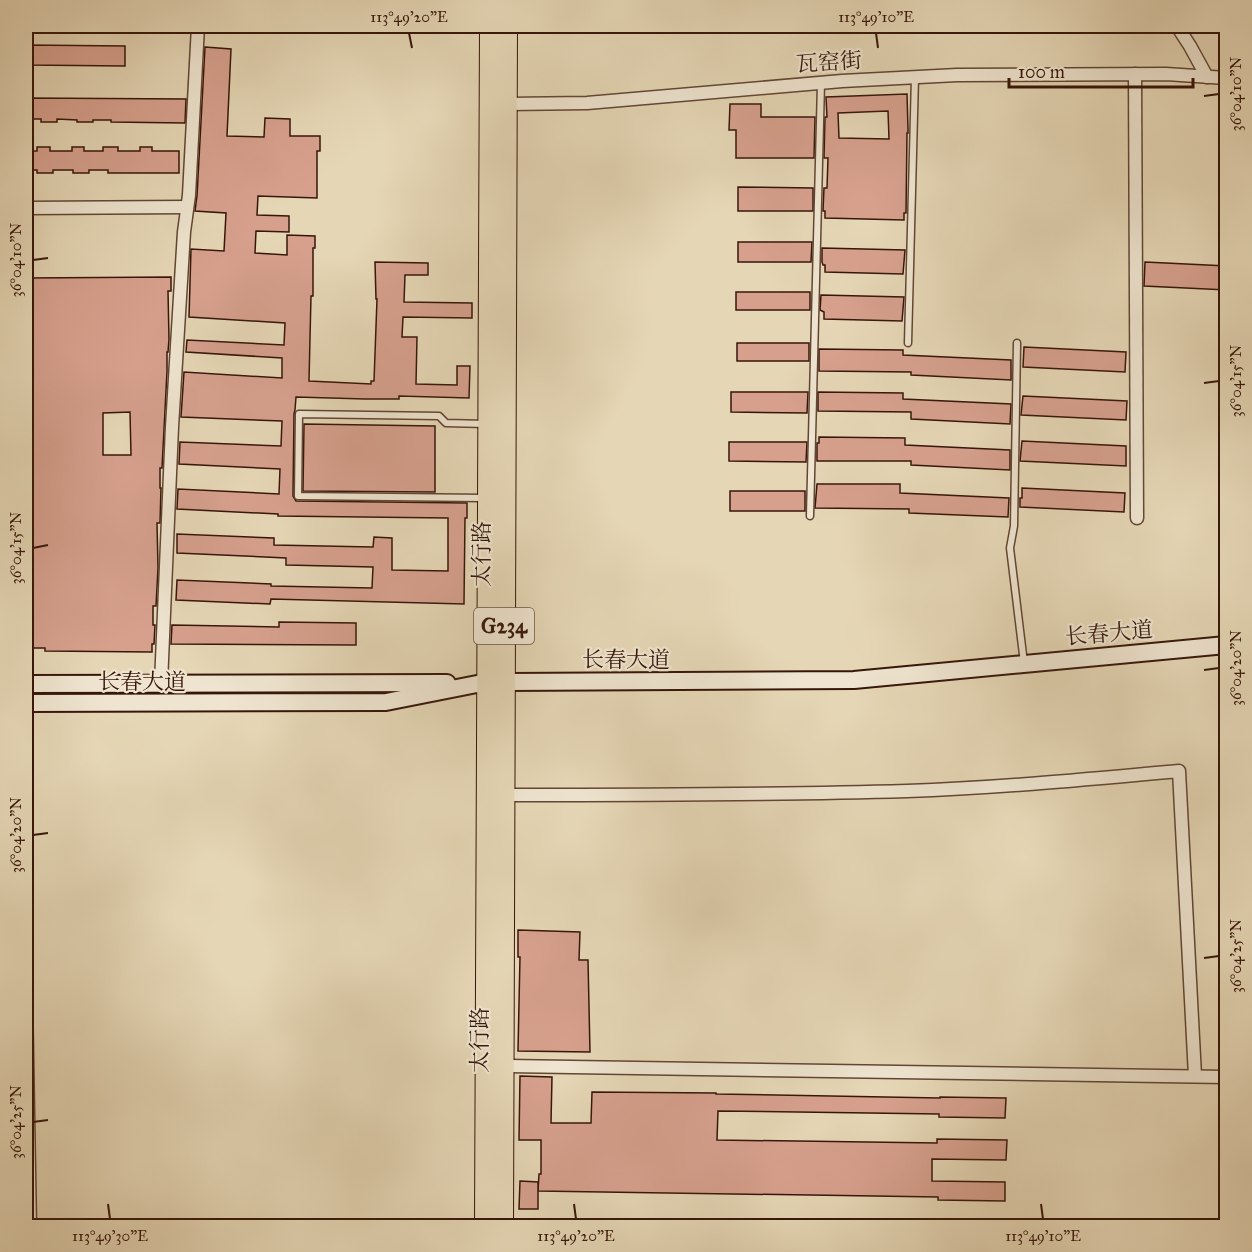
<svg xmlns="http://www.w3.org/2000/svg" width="1252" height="1252" viewBox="0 0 1252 1252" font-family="'IM FELL Great Primer','Noto Serif SC',serif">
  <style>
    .building { fill: #d6a08d; stroke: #37160a; stroke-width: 1.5; fill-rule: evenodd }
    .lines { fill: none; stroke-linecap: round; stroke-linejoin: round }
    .service-casing { stroke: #624635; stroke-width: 9 }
    .minor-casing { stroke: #624635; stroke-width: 15 }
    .secondary-casing { stroke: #37160a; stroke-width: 20 }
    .trunk-casing { stroke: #37160a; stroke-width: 22 }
    .service { stroke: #eee4cf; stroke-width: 6 }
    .minor { stroke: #eee4cf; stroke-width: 12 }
    .secondary { stroke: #eee4cf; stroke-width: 16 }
    .trunk { stroke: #e5d6b5; stroke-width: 20 }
    .ticks { fill: none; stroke: #37160a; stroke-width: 2 }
    .labels { text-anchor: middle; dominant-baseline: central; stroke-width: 4.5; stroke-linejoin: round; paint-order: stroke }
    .shield { fill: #eee4cf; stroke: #6e5445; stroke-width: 1.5 }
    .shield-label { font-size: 21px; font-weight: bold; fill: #37160a }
    .street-label { font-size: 22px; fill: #37160a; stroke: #eee4cf }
    .neatline { fill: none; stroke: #37160a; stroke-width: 2 }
    .ticks-label { font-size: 15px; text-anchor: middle; fill: #37160a }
  </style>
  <rect width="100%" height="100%" fill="#e5d6b5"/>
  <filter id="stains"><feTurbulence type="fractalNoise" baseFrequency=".00333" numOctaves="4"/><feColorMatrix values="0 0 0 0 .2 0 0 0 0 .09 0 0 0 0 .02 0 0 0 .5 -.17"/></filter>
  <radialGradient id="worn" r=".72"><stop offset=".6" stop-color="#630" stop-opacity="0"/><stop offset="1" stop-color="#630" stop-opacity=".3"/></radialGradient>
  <g class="building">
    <path d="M26 45 125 46V66L26 65Z"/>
    <path d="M205 47 231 49 227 136 264 137 265 118 290 119V136H320V151H317V198L258 196 257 215 289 216V232L256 231 255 253 287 255V235L315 236V248H313V296H311L309 381 371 384V381H374L377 299H376L375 262 428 263V275H405L404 302 472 303V318L403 317 402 337H417L416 384 457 385V366H470L469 398 399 396V399H365L296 397 295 410 294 414 293 496 296 501 467 503V518H465L464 604 271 599 270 604 176 600 177 580 271 584V586L372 588 373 567 286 565V558L177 553V534L274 538V545L373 547 374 537 392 538V570L448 571V518L278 516V514L177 509 178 489 279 494 280 469 179 464 180 442 281 446 282 421 181 417 184 372 282 378V358L186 352 187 340 284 345 285 323 189 317 191 249 224 251 226 213 195 211 197 196Z"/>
    <path d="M907 94 908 130V133H907L906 213H904V220L825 218V211H823L824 188H827L828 158H824L825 117H827L826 97ZM888 111 889 139 839 138 838 113Z"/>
    <path d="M26 98 186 99 185 123 111 122V120H93V122H77V120L57 119V122H41V119H26Z"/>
    <path d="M730 104H761V117H815L814 158H736V130H729Z"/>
    <path d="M37 147H50V151H72V147H84V151H103V147H118V151H140V147H152V151H179V173H108V170H89V173H73V170H53V173H37V170H26V151H37Z"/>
    <path d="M738 187 813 188V211H738Z"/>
    <path d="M738 242H812L811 262H738Z"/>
    <path d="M822 248 905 250 903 274 825 272V265H823L822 262Z"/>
    <path d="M1145 262 1227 266V290L1144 286Z"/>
    <path d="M171 277V291H168L169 339 168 352H167V371L162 468H160V488H161L160 523H157L158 568 156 606H153V625H155L154 644H152V652L45 651V648H26V278ZM130 412 131 455H103V413Z"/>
    <rect x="736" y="292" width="74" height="18"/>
    <path d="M821 295 904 297 902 321 824 319V312L820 310Z"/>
    <rect x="737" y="343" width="72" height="18"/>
    <path d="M1024 347 1126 352 1125 372 1023 367Z"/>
    <path d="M819 349 903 350V355L1011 360V380L911 375V372L819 371Z"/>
    <path d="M731 392H808L807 413 731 412Z"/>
    <path d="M818 392 903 393V399L1011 404 1010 424 911 419V412L818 411Z"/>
    <path d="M1023 396 1127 401 1126 420 1021 415Z"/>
    <path d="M304 424 435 426V492L303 491Z"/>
    <path d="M819 437 905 438V445L1010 450V470L911 465V461H817V443H819Z"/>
    <path d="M1022 441 1126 446V466L1020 461Z"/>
    <path d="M729 442H807L806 462 729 461Z"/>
    <path d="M817 484H900V493L1009 498 1008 517 909 513V509L815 508Z"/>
    <path d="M1022 488 1125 493 1124 512 1020 507V498H1022Z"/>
    <rect x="730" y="491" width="75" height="20"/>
    <path d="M279 622 356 623V645L171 644 172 625 279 627Z"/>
    <path d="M518 930 580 932 579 960H588L590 1052 518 1051 520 957H518Z"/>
    <path d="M520 1076 552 1077 551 1123H591L592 1092 716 1093V1094L940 1098V1097L1006 1098 1005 1118 939 1117V1114L718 1111 717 1140 937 1143V1139L1007 1140 1006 1160 932 1159V1181L1005 1182V1201L938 1200V1197L538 1191 539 1174H541V1140H519Z"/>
    <path d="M520 1181 538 1182V1209H519Z"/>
  </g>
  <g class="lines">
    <defs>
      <g id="service">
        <path d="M908 343 915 77"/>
        <path d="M1017 343 1014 526 1010 548 1024 663"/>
        <path d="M484 498 298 496 299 414 439 416 446 423 486 424"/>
        <path d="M810 516 821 83"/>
      </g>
      <g id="minor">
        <path d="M1177 26 1190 46 1207 77"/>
        <path d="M1135 74 1137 518"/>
        <path d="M507 104 587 103 842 81 957 75 1166 74 1226 78"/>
        <path d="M26 208 187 207"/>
        <path d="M161 683 172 427 184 232 189 195 198 26"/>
        <path d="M504 795C638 795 773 795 907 791 998 788 1088 779 1179 771L1195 1076"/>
        <path d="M26 999 30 1226"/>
        <path d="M503 1066 1226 1077"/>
      </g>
      <g id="secondary">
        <path d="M26 684 447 683"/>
        <path d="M26 703 386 702 487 682 854 680 1226 645"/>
      </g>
      <g id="trunk">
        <path d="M485 1226 490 26"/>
        <path d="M503 1226 507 26"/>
      </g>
    </defs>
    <use href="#service" class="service-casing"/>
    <use href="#minor" class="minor-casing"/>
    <use href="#secondary" class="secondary-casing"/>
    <use href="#trunk" class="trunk-casing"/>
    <use href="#service" class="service"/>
    <use href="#minor" class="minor"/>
    <use href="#secondary" class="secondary"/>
    <use href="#trunk" class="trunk"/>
  </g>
  <path class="ticks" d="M409 33 412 48M876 33 878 48M1204 96 1219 94M33 260 48 258M1204 383 1219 381M33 548 48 545M1204 670 1219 668M33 835 48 833M1204 958 1219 956M33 1122 48 1120M108 1204 110 1219M574 1204 576 1219M1041 1204 1043 1219"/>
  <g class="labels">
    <rect class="shield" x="474" y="608" width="60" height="36" rx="4.5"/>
    <g class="shield-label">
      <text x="504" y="626">G234</text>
    </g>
    <g class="street-label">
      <text transform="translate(829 62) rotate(-4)">瓦窑街</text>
      <text transform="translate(481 554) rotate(-90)">太行路</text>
      <text transform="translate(1109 633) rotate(-5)">长春大道</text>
      <text x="626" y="659">长春大道</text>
      <text x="142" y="681">长春大道</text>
      <text transform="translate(479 1040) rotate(-90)">太行路</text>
    </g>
  </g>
  <rect width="1252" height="1252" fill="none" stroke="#e5d6b5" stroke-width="66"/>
  <path d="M1009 78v9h184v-9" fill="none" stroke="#37160a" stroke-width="3"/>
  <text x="1018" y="78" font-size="18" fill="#37160a" stroke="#eee4cf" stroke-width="4.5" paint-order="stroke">100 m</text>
  <rect x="33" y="33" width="1186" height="1186" class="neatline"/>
  <g class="ticks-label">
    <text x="409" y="22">113°49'20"E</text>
    <text x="876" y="22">113°49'10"E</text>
    <text transform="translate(1236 94) rotate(-90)" y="5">36°04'10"N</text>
    <text transform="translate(16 260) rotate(-90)" y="5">36°04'10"N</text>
    <text transform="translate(1236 381) rotate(-90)" y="5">36°04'15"N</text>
    <text transform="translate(16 548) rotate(-90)" y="5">36°04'15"N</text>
    <text transform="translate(1236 668) rotate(-90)" y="5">36°04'20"N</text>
    <text transform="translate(16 835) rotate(-90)" y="5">36°04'20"N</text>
    <text transform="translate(1236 956) rotate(-90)" y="5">36°04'25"N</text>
    <text transform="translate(16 1122) rotate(-90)" y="5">36°04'25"N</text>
    <text x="110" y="1241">113°49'30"E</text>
    <text x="576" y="1241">113°49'20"E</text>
    <text x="1043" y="1241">113°49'10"E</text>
  </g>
  <rect width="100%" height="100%" filter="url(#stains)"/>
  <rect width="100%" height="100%" fill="url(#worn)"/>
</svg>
